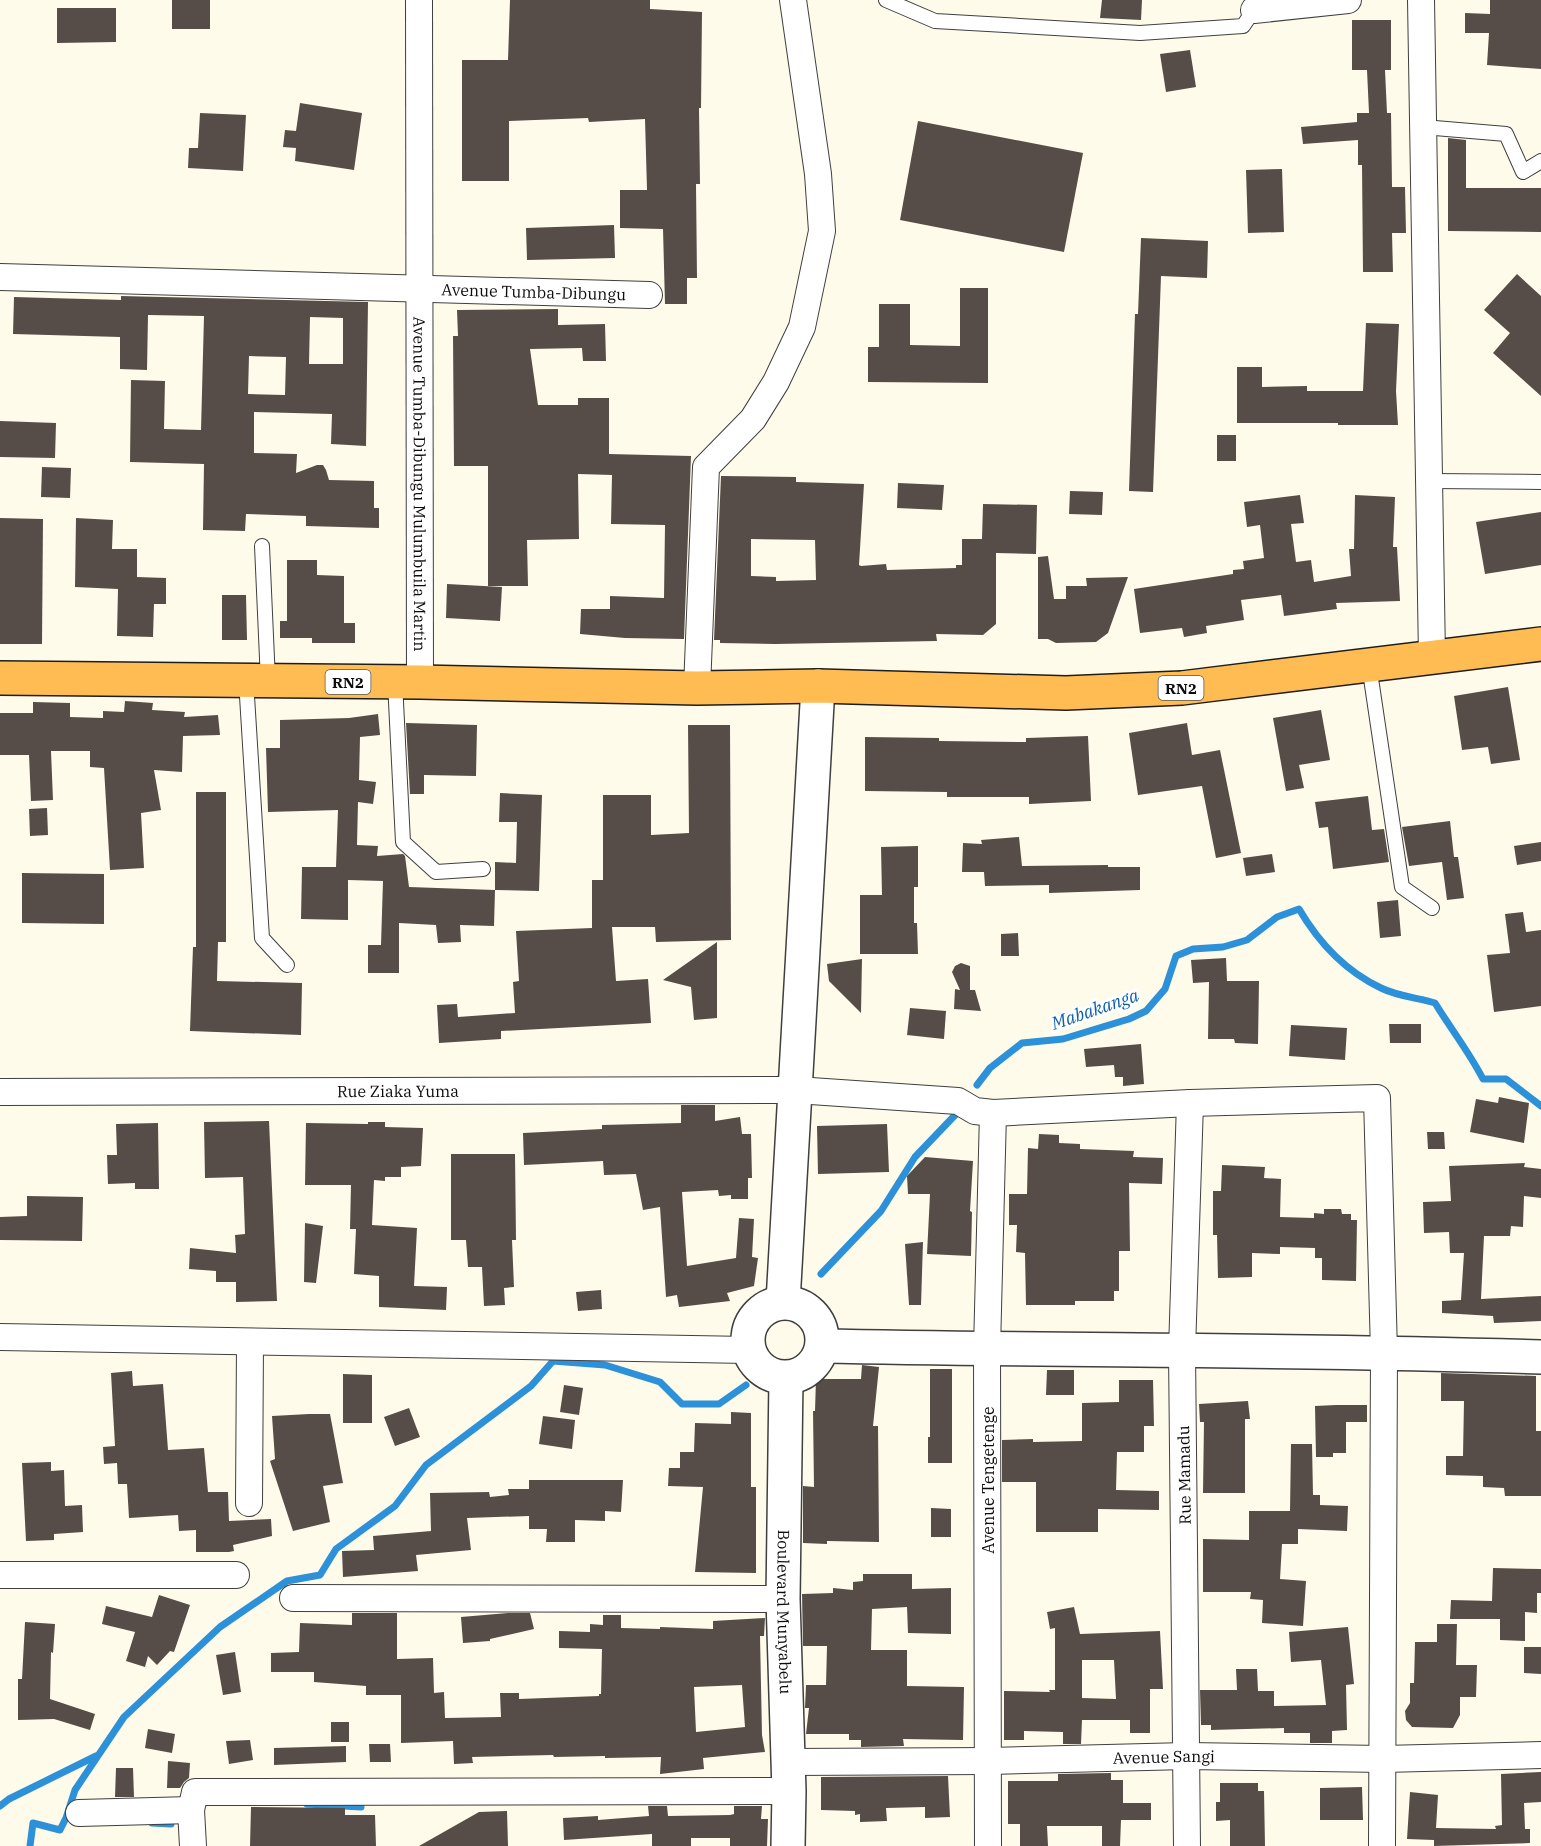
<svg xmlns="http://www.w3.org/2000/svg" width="1541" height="1846" viewBox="0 0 1541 1846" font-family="'IBM Plex Serif',serif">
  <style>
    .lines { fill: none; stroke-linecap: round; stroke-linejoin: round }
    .stream { stroke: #2c91d8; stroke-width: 7 }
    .building { fill: #564d48; fill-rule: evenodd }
    .service-casing { stroke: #3f3f3f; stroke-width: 16 }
    .minor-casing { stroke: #3f3f3f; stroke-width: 28 }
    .tertiary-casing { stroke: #3f3f3f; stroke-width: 36 }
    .trunk-casing { stroke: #1d1d1d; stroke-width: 36 }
    .service { stroke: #fff; stroke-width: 14 }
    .minor { stroke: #fff; stroke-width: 26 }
    .tertiary { stroke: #fff; stroke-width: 33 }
    .trunk { stroke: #ffbc52; stroke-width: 33 }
    .labels { text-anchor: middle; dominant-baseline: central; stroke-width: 6; stroke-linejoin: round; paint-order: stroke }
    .shield { fill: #fff; stroke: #555; stroke-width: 1.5 }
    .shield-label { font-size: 15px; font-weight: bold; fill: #0c0c0c }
    .street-label { font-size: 16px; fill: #0c0c0c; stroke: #fff }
    .water-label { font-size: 18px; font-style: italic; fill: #0b61a8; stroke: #fff }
  </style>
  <rect width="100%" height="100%" fill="#fffbeb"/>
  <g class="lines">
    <g class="stream">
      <path d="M977 1085 990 1068 1022 1043 1063 1039 1129 1019 1146 1011 1165 989 1176 956 1193 949 1223 947 1247 940 1277 917 1299 909C1319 943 1345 971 1381 988 1397 996 1418 998 1435 1003 1451 1029 1469 1052 1483 1079H1506L1541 1106"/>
      <path d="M821 1274 881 1211 915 1157 957 1113"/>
      <path d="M307 1804 361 1807"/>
      <path d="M0 1806 9 1799 96 1756"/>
      <path d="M152 1823 171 1824"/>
      <path d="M30 1846 33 1823 60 1830 66 1818 75 1790 124 1717 220 1627 287 1581 320 1575 336 1549 395 1506 426 1465 531 1386 553 1361 605 1365 660 1382 682 1404H719L746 1385"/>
    </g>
  </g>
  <g class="building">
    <rect x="172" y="0" width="38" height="29"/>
    <path d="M510 0H650V9L702 12 701 108H699L700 184H696L697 278H687V304H665L663 229 620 228V190H647L645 119 589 122 588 118 509 121V181H462V60H508Z"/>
    <path d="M1102 0H1142L1141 20 1100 18Z"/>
    <path d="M1490 0H1541V69L1487 65 1489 33H1465V13L1490 14Z"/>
    <path d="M57 8H116V42L57 43Z"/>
    <path d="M1352 20H1391V70H1385L1387 113H1391L1392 187H1405L1406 233H1392L1393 272H1363L1362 165H1358V140L1303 144 1301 127 1357 122V113H1369L1367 70H1352Z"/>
    <path d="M1190 50 1196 87 1166 92 1160 54Z"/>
    <path d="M300 103 362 113 354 170 295 161 296 148 283 147 285 130 296 131Z"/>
    <path d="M200 113 246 115 243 171 188 168 189 148H198Z"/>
    <path d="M918 121 1083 153 1064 252 900 220Z"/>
    <path d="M1448 138 1466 140V188H1541V232L1448 231Z"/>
    <path d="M1282 169 1284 232 1248 233 1246 170Z"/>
    <path d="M614 225 615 258 527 260 526 228Z"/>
    <path d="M1141 238 1208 241 1207 278 1161 276 1153 492 1129 491 1135 314H1138Z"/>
    <path d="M1517 274 1541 296V396L1493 353 1510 333 1484 310Z"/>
    <path d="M960 288H988V383L868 382V347H879V304H910V345L960 346Z"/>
    <path d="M121 296 368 302 366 446 331 444 332 414 254 412V453L297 454 296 473 317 465H323L326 470 329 480 374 481V508H379V528L306 526V516L246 514 245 531 203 530 204 464 130 462 131 380 165 381 164 429 201 430 204 316 148 315 147 370 120 369V337L13 334 14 297 121 300ZM310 317 343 318V364H309ZM249 356 286 357 285 395 248 394Z"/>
    <path d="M558 309V325L605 324 606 361H583L582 348 530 349 538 405H578V398H609V454L691 456 684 639 625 638 580 634 581 609H610V596L664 598 665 525 611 524 612 475 578 474 579 539 527 540 528 586H488V466H454L453 336H458L457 310Z"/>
    <path d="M1366 323 1399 324 1396 391 1398 425H1338V423H1237V367H1262V387L1307 386V391H1363Z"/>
    <path d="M0 421 56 423 55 458 0 457Z"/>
    <rect x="1217" y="435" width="19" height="26"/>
    <path d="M42 467 71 468 70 498 41 497Z"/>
    <path d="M721 476 796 477V482L864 484 859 565 861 566 886 564 887 570 956 568V565H962V539H982L983 504 1037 505 1036 554 996 553V624L983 635 936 634 937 641 775 644 720 643V640H714ZM751 539 815 540 816 580 776 581V577L751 576Z"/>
    <path d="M898 483 944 485 942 510 897 508Z"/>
    <path d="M1070 491 1103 492 1102 515 1069 514Z"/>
    <path d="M1300 495 1304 523 1291 524 1296 562 1311 560 1314 582 1351 576 1349 549H1354L1355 495 1395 497 1393 547H1397L1400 601 1336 603 1337 609 1284 616 1281 595 1241 600 1244 620 1206 626 1207 633 1184 637 1182 628 1140 633 1134 589 1233 574V570L1244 569 1243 561 1264 558 1260 525 1247 527 1244 502Z"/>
    <path d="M1541 512V565L1485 574 1476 522Z"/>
    <path d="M0 518 43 519 42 644H0Z"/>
    <path d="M76 518 113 520 112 549H137V577L166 578V604H154L153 637 117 636 118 589 75 587Z"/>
    <path d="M1048 556 1054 599H1066V586H1087L1086 578 1128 577 1108 633 1096 642 1056 643 1048 639H1038V557Z"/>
    <path d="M287 560H317V575L344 576V623H355V643H312V638H280V621H287Z"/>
    <path d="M447 584 502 587 500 621 446 618Z"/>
    <path d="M222 595H246L247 640H222Z"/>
    <path d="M1508 687 1520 760 1491 764 1488 747 1462 750 1454 696Z"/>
    <path d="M125 701 153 703 152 710 185 712 184 717 218 715 220 735 183 736 182 772 154 770 161 810 141 813 144 868 110 870 104 768 90 767V751H51L53 800 31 801 29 755H0V713H33V702L70 703V717L103 718V711L124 712Z"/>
    <path d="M1321 710 1330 760 1299 765 1304 788 1286 791 1273 718Z"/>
    <path d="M378 714 380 735 360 737 359 780 376 782 373 804 358 802 357 845 378 846 377 856 403 854 405 856 409 887 495 890 494 926 460 925 461 942 438 943 436 925 399 923V973H368V945H381L383 881 348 880V920L301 919 302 867H336L338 810 268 812 266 748H280V720L349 718Z"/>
    <path d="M406 723 477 725 476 776 424 775V794H410Z"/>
    <path d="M1187 723 1192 755 1220 750 1241 853 1216 858 1202 786 1138 795 1129 733Z"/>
    <path d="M688 725H730L731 940 656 942 655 927H612L616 981 648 979 651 1023 501 1031V1039L439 1043 437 1005 457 1004 458 1017 515 1013 513 982 519 981 516 931 592 928V880H603V795H651V835L689 833Z"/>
    <path d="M1088 736 1091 801 1029 804V797H947V792L865 791V737L939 738V741L1026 742V738Z"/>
    <path d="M196 792H226V942H218L217 981 302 983 301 1035 190 1031 193 947H196Z"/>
    <path d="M500 793 542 795 539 891 495 890V862L516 863 517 822H499Z"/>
    <path d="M1368 796 1372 830 1384 829 1389 862 1333 869 1328 827 1319 828 1315 802Z"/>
    <path d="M47 808 48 835 30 836 29 809Z"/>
    <path d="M1450 821 1454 857H1458L1464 898 1447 900 1442 862 1409 866 1402 827Z"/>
    <path d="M1019 837 1022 866 1108 865V867H1140V890L1049 893V885L985 886 984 872H962L963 843 982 844 981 840Z"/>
    <path d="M1541 842V861L1517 865 1514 846Z"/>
    <path d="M918 846V887H914V923H917L918 954H860V895H882L881 847Z"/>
    <path d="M1272 854 1275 872 1246 876 1243 858Z"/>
    <path d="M22 873 104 874V924L22 923Z"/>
    <path d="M1398 900 1401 936 1380 938 1377 902Z"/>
    <path d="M1523 912 1526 932 1541 930V1006L1494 1012 1487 955 1510 953 1505 914Z"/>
    <path d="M1018 933 1019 956H1001V934Z"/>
    <path d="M717 942V1018L694 1020 691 987 663 980Z"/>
    <path d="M1226 958 1227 981H1259L1258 1044 1235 1043 1234 1039H1208L1209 982 1193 983 1191 960Z"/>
    <path d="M862 959 861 1013 829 981 827 964Z"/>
    <path d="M961 963 970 966V990H975L981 1011 954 1009 955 989 960 990 952 972 955 966Z"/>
    <path d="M910 1008 946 1011 944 1039 907 1035Z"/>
    <path d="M1389 1024H1421V1043H1390Z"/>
    <path d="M1291 1025 1347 1028 1345 1060 1289 1056Z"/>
    <path d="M1141 1044 1144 1084 1123 1086V1077H1115L1114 1065 1086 1067 1084 1049Z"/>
    <path d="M1499 1097 1529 1103 1524 1143 1470 1132 1476 1099 1498 1103Z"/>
    <path d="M681 1105H715V1121L740 1117 742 1134H751L752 1178H748V1199H731V1195L719 1196 718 1190 682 1192 687 1266 736 1258 739 1218 754 1219 752 1257 758 1258 754 1286 727 1293 730 1301 679 1307 677 1295 666 1297 660 1207 643 1210 636 1174 604 1175 603 1161 524 1165 523 1133 602 1129V1125L681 1123Z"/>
    <path d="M269 1121 277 1301 236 1302V1282H216V1271L189 1269 190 1248 236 1253 235 1235 245 1234 243 1177 205 1178 204 1122Z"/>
    <path d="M368 1122H385V1127L423 1128 421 1166 401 1167V1177H385V1181L374 1180 372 1225 417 1228 414 1286 447 1287 446 1310 379 1307V1276L354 1274 356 1229H350L351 1185H305L306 1123 368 1124Z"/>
    <path d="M158 1123 159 1189H135V1183L108 1184 107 1155H117L116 1124Z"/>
    <path d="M887 1124 889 1172 818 1174 817 1126Z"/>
    <path d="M1427 1132H1444L1445 1149H1428Z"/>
    <path d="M1039 1134 1059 1135V1143L1080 1144V1149L1134 1151 1133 1157 1163 1158 1162 1184 1129 1183 1130 1251H1119V1291H1114V1301H1075V1305H1026L1025 1253 1016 1252 1017 1225H1009V1194H1027L1028 1148 1038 1149Z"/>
    <path d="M451 1154H515L516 1240H512L514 1287 504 1288 505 1305 484 1306 482 1267H468L466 1240H451Z"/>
    <path d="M925 1157 973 1161 970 1211 972 1212 971 1256 927 1254 930 1194H908L907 1176Z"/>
    <path d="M1525 1163 1524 1167 1541 1169V1198L1524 1196 1523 1227 1511 1226 1510 1236H1484L1481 1299 1541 1296V1321L1494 1323 1493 1316 1442 1313V1301L1461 1300 1464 1253H1450L1449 1232 1424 1233 1423 1202 1451 1201 1449 1166Z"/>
    <path d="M1222 1165 1265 1167 1264 1178 1281 1179 1280 1217 1314 1218V1213L1324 1214V1209H1341L1342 1214H1351V1220H1357L1356 1281 1322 1280V1258H1315V1248L1280 1247V1254L1252 1253V1277L1218 1278 1217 1235H1213V1191H1221Z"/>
    <path d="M27 1196 83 1197 82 1241 0 1240V1217L27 1216Z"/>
    <path d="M305 1223 323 1226 316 1283 304 1282Z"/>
    <path d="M923 1242 921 1305H909L905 1244Z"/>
    <path d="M601 1290 602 1309 578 1311 576 1292Z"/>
    <path d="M862 1365 879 1367 873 1426H878L879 1542 827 1541V1544L803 1543V1486L814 1487 813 1411H815L816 1379H861Z"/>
    <path d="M930 1369H952V1463H928V1437H930Z"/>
    <path d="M1047 1370H1074V1395H1046Z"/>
    <path d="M132 1371 133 1386 163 1384 168 1450 204 1448 208 1492H228L229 1521 271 1519 272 1536 233 1545 234 1551 229 1552H196V1530L179 1531 178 1515 129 1518 127 1484H118L117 1463 104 1464 103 1447 115 1446 111 1373Z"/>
    <path d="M1441 1373 1536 1376V1431H1541V1496H1505L1504 1488 1483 1487V1476L1446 1475V1456H1463L1464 1401H1441Z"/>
    <path d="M343 1374 372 1375V1423H343Z"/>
    <path d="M1119 1380H1153L1154 1426H1144V1452H1117L1116 1490 1159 1491V1510L1098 1509V1532H1036V1482H1002V1440L1033 1439V1442L1082 1441V1403L1119 1402Z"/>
    <path d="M564 1385 583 1388 579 1415 560 1412Z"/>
    <path d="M1248 1401 1250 1419H1245V1493H1203L1204 1422H1200L1199 1404Z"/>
    <path d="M1336 1405H1367V1422H1346V1453H1333V1457H1316L1315 1406Z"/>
    <path d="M409 1408 420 1437 395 1446 384 1417Z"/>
    <path d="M731 1412 751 1413V1487H756V1573L695 1572 703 1487 668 1486 669 1468H680V1452H694L695 1423 731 1424Z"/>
    <path d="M309 1414H330L343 1483 323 1486 330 1522 293 1531 270 1461 275 1459 272 1416Z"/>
    <path d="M543 1416 575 1420 572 1449 539 1444Z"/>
    <path d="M1291 1444H1312L1313 1495H1320V1505L1348 1506 1347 1531 1298 1529V1544H1282L1280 1579 1306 1581 1303 1626 1262 1623 1263 1600 1250 1599 1251 1592H1203V1539L1249 1540V1511H1290Z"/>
    <path d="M51 1462V1471L64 1470 65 1506 82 1505 83 1532 54 1534V1540L26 1541 22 1463Z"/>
    <path d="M529 1480H623L621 1512 605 1511V1521L575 1520V1542H546L547 1529H529V1516L467 1518 471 1550 416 1555 418 1571 343 1577 342 1551 374 1550 373 1536 431 1531 430 1493 489 1492 490 1497 509 1495 508 1489H529Z"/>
    <path d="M931 1508 951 1509V1537H931Z"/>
    <path d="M1493 1568 1541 1569V1593H1537V1613L1525 1612V1641L1500 1640V1619H1450L1451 1600 1492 1601Z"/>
    <path d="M863 1574H912V1589L951 1588V1634L908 1633 907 1607 872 1609 871 1650H907V1686L964 1687 963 1740 903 1739 904 1746 861 1747V1740H849V1734H806L809 1708H805L806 1685H826L827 1646H803L802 1594 833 1593V1588L853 1590V1582L863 1581Z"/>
    <path d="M159 1595 190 1605 174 1652 170 1651 157 1665 148 1656 145 1667 126 1661 135 1632 102 1624 106 1606 152 1617Z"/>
    <path d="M1074 1607 1080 1634 1160 1631 1163 1689H1150V1733H1130V1720H1082L1081 1744H1063V1732L1024 1731V1740H1004V1691L1050 1692 1049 1690H1055V1628L1050 1629 1047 1612ZM1082 1660H1114L1116 1699 1082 1698Z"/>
    <path d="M352 1613H397V1659L433 1658 434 1693 444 1692 445 1718 501 1717 500 1693H519V1699L599 1696V1694H601L602 1649 559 1648V1631L590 1632V1624L603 1625V1615H621V1628L660 1629V1627L713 1629V1621L765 1618 764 1636H760L762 1735 765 1752 703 1758 704 1769 660 1774 661 1757 605 1758V1756L554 1757 553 1755 472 1757 473 1763 454 1764 453 1741 401 1743V1695H366V1686L314 1682V1672H271V1653L299 1652 300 1623 352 1625ZM742 1685 745 1727 696 1732 694 1687Z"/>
    <path d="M508 1613H530L534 1629 490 1639V1641L463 1643 461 1617Z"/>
    <path d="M25 1622 55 1624 53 1653 51 1652 50 1699 95 1714 90 1730 54 1719 18 1720V1679H22Z"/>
    <path d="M1437 1624H1457L1456 1665H1477L1476 1697H1460V1715L1453 1728 1412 1727 1406 1720 1405 1711 1410 1703V1683H1414L1415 1642H1437Z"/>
    <path d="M1348 1627 1354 1684 1346 1685 1347 1730 1332 1731V1743H1310V1733H1284V1728L1211 1730V1725H1201L1200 1690H1237L1236 1669H1257L1258 1691H1274V1706L1326 1705 1321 1660 1291 1662 1289 1632Z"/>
    <path d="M1524 1647H1541V1674L1524 1673Z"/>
    <path d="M235 1652 241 1692 223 1695 216 1655Z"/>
    <rect x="331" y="1722" width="18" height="20"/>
    <path d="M148 1729 175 1734 172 1753 145 1748Z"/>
    <path d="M250 1740 253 1760 229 1764 226 1741Z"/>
    <path d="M369 1744H390L391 1762H370Z"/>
    <path d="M346 1746V1762L274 1765V1748Z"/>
    <path d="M168 1761 190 1763 189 1778 184 1782 180 1788H167Z"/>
    <path d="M116 1768H133L134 1797H115Z"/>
    <path d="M1541 1772V1802L1524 1803 1525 1829H1530V1843L1434 1846V1840L1407 1839 1410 1792 1438 1795 1436 1828 1496 1829 1495 1826 1502 1825 1501 1774Z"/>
    <path d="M1111 1773V1780H1123V1803H1151V1820H1121L1120 1846H1102V1826H1047L1048 1846H1020V1824H1008V1781H1058V1774Z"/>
    <path d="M948 1776 950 1817 925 1818V1807L886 1808 887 1821 860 1822V1814L855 1815V1811L821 1810V1777Z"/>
    <path d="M1220 1783H1258V1791H1264L1265 1846H1230V1820L1216 1821V1802H1220Z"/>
    <path d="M1362 1787 1363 1820H1320V1788Z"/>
    <path d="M648 1806H667L668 1816 730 1815 734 1814V1806H762L761 1819H768L767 1846H730V1838H691V1846H652V1834L564 1840 563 1818 598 1816V1820L649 1816Z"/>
    <path d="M251 1807 345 1808V1815H375L376 1846H250Z"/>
    <path d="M507 1811 508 1846H419L479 1812Z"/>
  </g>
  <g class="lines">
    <defs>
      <g id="service">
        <path d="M886 0 935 21 1140 33 1243 26 1254 10"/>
        <path d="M1423 127 1506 134 1523 172 1541 161"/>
        <path d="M1429 481 1541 482"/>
        <path d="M262 546 268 681"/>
        <path d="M1369 665 1402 887 1432 908"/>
        <path d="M246 680 262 938 287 965"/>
        <path d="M395 682 403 842 436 872 483 869"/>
      </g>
      <g id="minor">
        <path id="s1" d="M419 0 420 682"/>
        <path d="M1421 0 1432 657"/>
        <path d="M1254 10 1348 0"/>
        <path id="s2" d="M0 277 649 295"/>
        <path d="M697 688 706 467 753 419 776 382 802 327 822 231 818 174 793 0"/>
        <path id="s3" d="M0 1092 796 1090 958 1101 975 1111 993 1113 1190 1103 1377 1098 1384 1352 1382 1846"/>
        <path d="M0 1337 748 1350"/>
        <path d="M249 1503 250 1343"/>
        <path d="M0 1575H236"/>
        <path d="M293 1598 783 1599"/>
        <path id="s4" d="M788 1762 989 1761 1187 1756 1383 1759 1541 1755"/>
        <path d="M79 1813 191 1810"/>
        <path d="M193 1846 191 1810 195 1792 789 1791"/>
        <path d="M988 1846 987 1349 993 1113"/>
        <path d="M1187 1846 1182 1350 1190 1103"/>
      </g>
      <g id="tertiary">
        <path d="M783 1302 818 686"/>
        <circle cx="785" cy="1340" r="37"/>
        <path d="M822 1346C1062 1351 1301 1349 1541 1357"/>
        <path id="s5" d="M786 1378 783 1599 789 1791 788 1846"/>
      </g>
      <path id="trunk" d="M0 678 420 682 697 688 818 686 1066 693 1182 688 1541 644"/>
    </defs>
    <use href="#service" class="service-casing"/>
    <use href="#minor" class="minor-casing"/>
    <use href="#tertiary" class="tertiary-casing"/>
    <use href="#trunk" class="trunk-casing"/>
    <use href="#service" class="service"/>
    <use href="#minor" class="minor"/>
    <use href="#tertiary" class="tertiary"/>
    <use href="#trunk" class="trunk"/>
  </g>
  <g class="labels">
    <g class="shield">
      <rect x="325.5" y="670" width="45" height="24" rx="4.5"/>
      <rect x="1158.5" y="676" width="45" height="24" rx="4.5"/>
    </g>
    <g class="shield-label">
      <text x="348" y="682">RN2</text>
      <text x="1181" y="688">RN2</text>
    </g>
    <g class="street-label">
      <text stroke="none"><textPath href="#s2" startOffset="534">Avenue Tumba-Dibungu</textPath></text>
      <text stroke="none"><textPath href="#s1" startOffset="484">Avenue Tumba-Dibungu Mulumbuila Martin</textPath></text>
      <text stroke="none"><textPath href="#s3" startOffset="398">Rue Ziaka Yuma</textPath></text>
      <text transform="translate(1184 1475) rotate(-91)">Rue Mamadu</text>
      <text transform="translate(988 1480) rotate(-90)">Avenue Tengetenge</text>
      <text stroke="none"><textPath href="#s5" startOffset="234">Boulevard Munyabelu</textPath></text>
      <text stroke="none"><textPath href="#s4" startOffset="376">Avenue Sangi</textPath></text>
    </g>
    <g class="water-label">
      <text transform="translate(1095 1009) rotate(-19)">Mabakanga</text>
    </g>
  </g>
</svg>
